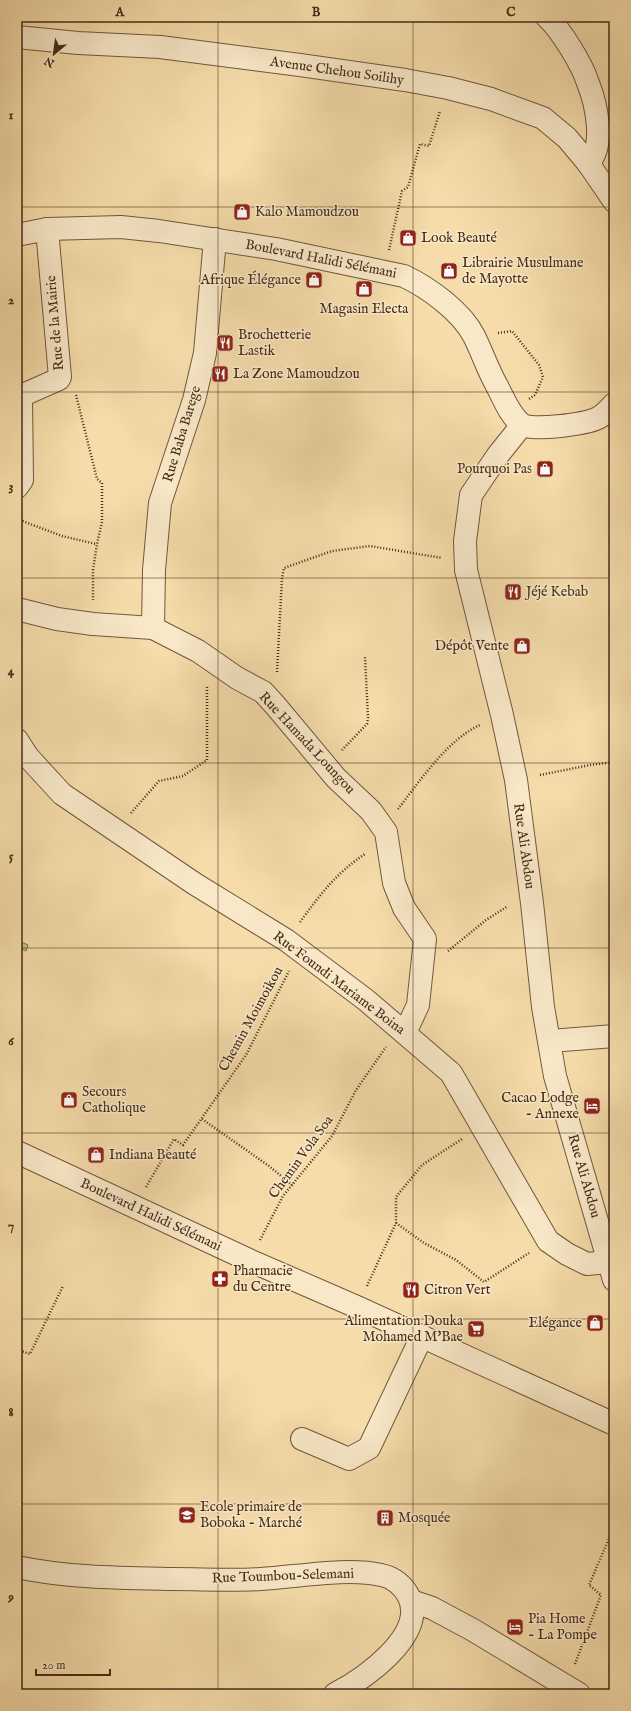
<svg xmlns="http://www.w3.org/2000/svg" width="631" height="1711" viewBox="0 0 631 1711" font-family="'IM FELL English',serif">
  <style>
    .green { fill: #c0bf86; stroke: #83754e }
    .lines { fill: none; stroke-linecap: round; stroke-linejoin: round }
    .minor-casing { stroke: #72573b; stroke-width: 24 }
    .path { stroke: #462b16; stroke-width: 2.5; stroke-dasharray: 1 2; stroke-linecap: butt }
    .minor { stroke: #f8e8c8; stroke-width: 22 }
    .grid { fill: none; stroke: #462b16; stroke-width: 1; stroke-opacity: 0.55 }
    .labels { text-anchor: middle; dominant-baseline: central; stroke-width: 3; stroke-linejoin: round; paint-order: stroke }
    .street-label { font-size: 14px; fill: #462b16; stroke: #f8e8c8 }
    .poi-label { font-size: 14px; fill: #462b16; stroke: #f8e8c8; text-anchor: start }
    .neatline { fill: none; stroke: #462b16; stroke-width: 1.5 }
    .grid-label { font-size: 13px; text-anchor: middle; font-weight: bold; fill: #462b16 }
  </style>
  <rect width="100%" height="100%" fill="#f5dcaa"/>
  <filter id="stains"><feTurbulence type="fractalNoise" baseFrequency=".005" numOctaves="4"/><feColorMatrix values="0 0 0 0 .2 0 0 0 0 .09 0 0 0 0 .02 0 0 0 .5 -.17"/></filter>
  <radialGradient id="worn" r=".72"><stop offset=".6" stop-color="#630" stop-opacity="0"/><stop offset="1" stop-color="#630" stop-opacity=".3"/></radialGradient>
  <path class="green" d="M17 940 28 945 26 951 17 947Z"/>
  <g class="lines">
    <defs>
      <g id="minor">
        <path d="M547 17C561 30 582 64 588 83 596 103 606 146 588 163"/>
        <path d="M17 37 78 43 160 47 300 65 405 80 448 88 491 99 543 118 567 138 588 163 614 201"/>
        <path d="M17 235 47 229 121 227 159 231 276 249 404 276C429 288 461 311 474 336 482 352 488 370 497 386 504 399 509 414 521 424 530 432 586 424 598 418 604 415 609 409 614 404"/>
        <path d="M522 425 498 455 471 495 465 541 466 570 502 715 516 780 532 903 543 1007 555 1076 614 1280"/>
        <path d="M17 487 22 480 21 399 23 395 59 379 60 377 47 229"/>
        <path d="M17 609 57 619 93 624 153 628 198 651 237 678 263 692 275 705 336 778 371 811 386 832 394 883 404 908 425 939 418 1005 405 1033"/>
        <path d="M153 628 154 570 160 503 194 400 205 353 215 239"/>
        <path d="M17 740 28 757 62 794 195 884 286 940 366 1000 451 1073 548 1241 567 1254 587 1264 608 1262"/>
        <path d="M550 1041 614 1036"/>
        <path d="M17 1152 251 1261 357 1307 614 1424"/>
        <path d="M302 1439 349 1459 369 1448 422 1336"/>
        <path d="M17 1567C69 1578 121 1578 173 1579 202 1579 232 1581 261 1579 296 1577 348 1567 381 1575 393 1577 404 1586 409 1597 427 1635 364 1679 335 1694"/>
        <path d="M411 1601 432 1608 473 1630 579 1694"/>
      </g>
    </defs>
    <use href="#minor" class="minor-casing"/>
    <g class="path">
      <path d="M389 250 402 191 408 187 420 144 429 146 440 111"/>
      <path d="M498 333 512 331 539 365 543 377 535 395 529 399"/>
      <path d="M76 395 97 479 102 483V522L97 544 93 570V600"/>
      <path d="M17 519 62 536 96 544"/>
      <path d="M277 672 282 578 284 568 332 551 370 546 442 558"/>
      <path d="M342 750 367 724 368 718 365 657"/>
      <path d="M540 775 590 765 614 762"/>
      <path d="M398 809C419 782 448 739 480 725"/>
      <path d="M131 813 159 781 183 776 207 760V686"/>
      <path d="M300 922C320 895 336 873 365 854"/>
      <path d="M448 951 486 920 508 906"/>
      <path d="M202 1119 269 1166 292 1185"/>
      <path d="M146 1187 174 1139 183 1145 246 1055 289 971"/>
      <path d="M396 1223 424 1243 456 1260 484 1282 529 1253"/>
      <path d="M260 1240 283 1196 332 1136 356 1090 386 1047"/>
      <path d="M367 1286 396 1223V1197L422 1165 462 1139"/>
      <path d="M17 1350 30 1354 63 1286"/>
      <path d="M575 1664 601 1595 589 1585 614 1527"/>
    </g>
    <use href="#minor" class="minor"/>
  </g>
  <path class="grid" d="M218 17V1694M413 17V1694M17 207H614M17 392H614M17 578H614M17 763H614M17 948H614M17 1133H614M17 1319H614M17 1504H614"/>
  <defs>
    <symbol id="shop-square" viewBox="-11 -11 22 22"><rect x="-9" y="-9" width="18" height="18" rx="4" fill="#8f2418" stroke="#f8e8c8"/><path d="M-5-2.5h2.3a2.7 3.5 0 0 1 5.4 0H5L5.5 6h-11ZM-1.5-2.5h3a1.5 2.3 0 0 0-3 0Z" fill="#fff"/></symbol>
    <symbol id="restaurant-square" viewBox="-11 -11 22 22"><rect x="-9" y="-9" width="18" height="18" rx="4" fill="#8f2418" stroke="#f8e8c8"/><path d="M-5-6h1v4h1v-4h1v4h1v-4h1v5L-1.5 .5V6h-2V.5L-5-1ZM5-6V6H3V1.5H1.5Q1.5-4 5-6Z" fill="#fff"/></symbol>
    <symbol id="hotel-square" viewBox="-11 -11 22 22"><rect x="-9" y="-9" width="18" height="18" rx="4" fill="#8f2418" stroke="#f8e8c8"/><path d="M-6-4.5h1.5V1H6V5H4.5V3h-9V5H-6ZM-4 0a1.8 1.8 0 1 1 3.6 0ZM.5 0V-2.5h3Q6-2.5 6 0Z" fill="#fff"/></symbol>
    <symbol id="pharmacy-square" viewBox="-11 -11 22 22"><rect x="-9" y="-9" width="18" height="18" rx="4" fill="#8f2418" stroke="#f8e8c8"/><path d="M-2-6h4v4h4v4h-4v4h-4v-4h-4v-4h4Z" fill="#fff"/></symbol>
    <symbol id="supermarket-square" viewBox="-11 -11 22 22"><rect x="-9" y="-9" width="18" height="18" rx="4" fill="#8f2418" stroke="#f8e8c8"/><path d="M-6-5.5h2.5l.6 2H6L4.5 2H-2.5L-4.4-4H-6ZM-1.5 3.2a1.3 1.3 0 1 0 .1 0ZM3 3.2a1.3 1.3 0 1 0 .1 0Z" fill="#fff"/></symbol>
    <symbol id="school-square" viewBox="-11 -11 22 22"><rect x="-9" y="-9" width="18" height="18" rx="4" fill="#8f2418" stroke="#f8e8c8"/><path d="M0-5L7-2L0 1L-7-2ZM-4 1L0 2.5L4 1V4Q0 6-4 4Z" fill="#fff"/></symbol>
    <symbol id="building-square" viewBox="-11 -11 22 22"><rect x="-9" y="-9" width="18" height="18" rx="4" fill="#8f2418" stroke="#f8e8c8"/><path d="M-4-6H4V6H1V3H-1V6H-4ZM-2.5-4.3h1.7v1.8h-1.7ZM.8-4.3h1.7v1.8H.8ZM-2.5-1h1.7V.8h-1.7ZM.8-1h1.7V.8H.8Z" fill="#fff"/></symbol>
  </defs>
  <g fill-rule="evenodd">
    <use href="#shop-square" x="232" y="202" width="20" height="20"/>
    <use href="#shop-square" x="398" y="228" width="20" height="20"/>
    <use href="#shop-square" x="439" y="261" width="20" height="20"/>
    <use href="#shop-square" x="304" y="270" width="20" height="20"/>
    <use href="#shop-square" x="354" y="279" width="20" height="20"/>
    <use href="#restaurant-square" x="215" y="333" width="20" height="20"/>
    <use href="#restaurant-square" x="210" y="364" width="20" height="20"/>
    <use href="#shop-square" x="535" y="459" width="20" height="20"/>
    <use href="#restaurant-square" x="503" y="582" width="20" height="20"/>
    <use href="#shop-square" x="512" y="636" width="20" height="20"/>
    <use href="#shop-square" x="59" y="1090" width="20" height="20"/>
    <use href="#hotel-square" x="582" y="1096" width="20" height="20"/>
    <use href="#shop-square" x="86" y="1145" width="20" height="20"/>
    <use href="#pharmacy-square" x="210" y="1269" width="20" height="20"/>
    <use href="#restaurant-square" x="401" y="1280" width="20" height="20"/>
    <use href="#shop-square" x="585" y="1313" width="20" height="20"/>
    <use href="#supermarket-square" x="466" y="1319" width="20" height="20"/>
    <use href="#school-square" x="177" y="1505" width="20" height="20"/>
    <use href="#building-square" x="375" y="1508" width="20" height="20"/>
    <use href="#hotel-square" x="505" y="1617" width="20" height="20"/>
  </g>
  <g class="labels">
    <g class="street-label">
      <text transform="translate(337 71) rotate(8)">Avenue Chehou Soilihy</text>
      <text transform="translate(321 259) rotate(11)">Boulevard Halidi Sélémani</text>
      <text transform="translate(55 323) rotate(-95)">Rue de la Mairie</text>
      <text transform="translate(182 434) rotate(-73)">Rue Baba Barege</text>
      <text transform="translate(307 743) rotate(47)">Rue Hamada Loungou</text>
      <text transform="translate(524 846) rotate(82)">Rue Ali Abdou</text>
      <text transform="translate(339 983) rotate(37)">Rue Foundi Mariame Boina</text>
      <text transform="translate(251 1019) rotate(-61)">Chemin Moimoikou</text>
      <text transform="translate(301 1157) rotate(-54)">Chemin Vola Soa</text>
      <text transform="translate(584 1176) rotate(74)">Rue Ali Abdou</text>
      <text transform="translate(151 1215) rotate(25)">Boulevard Halidi Sélémani</text>
      <text transform="translate(283 1576) rotate(-2)">Rue Toumbou-Selemani</text>
    </g>
    <g class="poi-label">
      <text x="255" y="212">Kalo Mamoudzou</text>
      <text x="421" y="238">Look Beauté</text>
      <text x="462" y="263">Librairie Musulmane<tspan x="462" dy="16">de Mayotte</tspan></text>
      <text x="301" y="280" text-anchor="end">Afrique Élégance</text>
      <text x="364" y="309" text-anchor="middle">Magasin Electa</text>
      <text x="238" y="335">Brochetterie<tspan x="238" dy="16">Lastik</tspan></text>
      <text x="233" y="374">La Zone Mamoudzou</text>
      <text x="532" y="469" text-anchor="end">Pourquoi Pas</text>
      <text x="526" y="592">Jéjé Kebab</text>
      <text x="509" y="646" text-anchor="end">Dépôt Vente</text>
      <text x="82" y="1092">Secours<tspan x="82" dy="16">Catholique</tspan></text>
      <text x="579" y="1098" text-anchor="end">Cacao Lodge<tspan x="579" dy="16">- Annexe</tspan></text>
      <text x="109" y="1155">Indiana Beauté</text>
      <text x="233" y="1271">Pharmacie<tspan x="233" dy="16">du Centre</tspan></text>
      <text x="424" y="1290">Citron Vert</text>
      <text x="463" y="1321" text-anchor="end">Alimentation Douka<tspan x="463" dy="16">Mohamed M'Bae</tspan></text>
      <text x="582" y="1323" text-anchor="end">Elégance</text>
      <text x="200" y="1507">Ecole primaire de<tspan x="200" dy="16">Boboka - Marché</tspan></text>
      <text x="398" y="1518">Mosquée</text>
      <text x="528" y="1619">Pia Home<tspan x="528" dy="16">- La Pompe</tspan></text>
    </g>
  </g>
  <rect width="631" height="1711" fill="none" stroke="#f5dcaa" stroke-width="44"/>
  <g transform="translate(54 54) rotate(209)" stroke="#f8e8c8" stroke-width="3" paint-order="stroke">
  <path d="M0-3L7 15L0 10L-7 15Z" fill="#462b16"/>
  <text y="-6" font-size="11" font-weight="bold" text-anchor="middle" fill="#462b16">N</text>
  </g>
  <path d="M36 1669v6h74v-6" fill="none" stroke="#462b16" stroke-width="2"/>
  <text x="42" y="1669" font-size="12" fill="#462b16" stroke="#f8e8c8" stroke-width="3" paint-order="stroke">20 m</text>
  <rect x="22" y="22" width="587" height="1667" class="neatline"/>
  <g class="grid-label">
    <text x="120" y="16">A</text>
    <text x="316" y="16">B</text>
    <text x="511" y="16">C</text>
    <text x="11" y="119">1</text>
    <text x="11" y="304">2</text>
    <text x="11" y="490">3</text>
    <text x="11" y="675">4</text>
    <text x="11" y="860">5</text>
    <text x="11" y="1045">6</text>
    <text x="11" y="1230">7</text>
    <text x="11" y="1416">8</text>
    <text x="11" y="1601">9</text>
  </g>
  <rect width="100%" height="100%" filter="url(#stains)"/>
  <rect width="100%" height="100%" fill="url(#worn)"/>
</svg>
